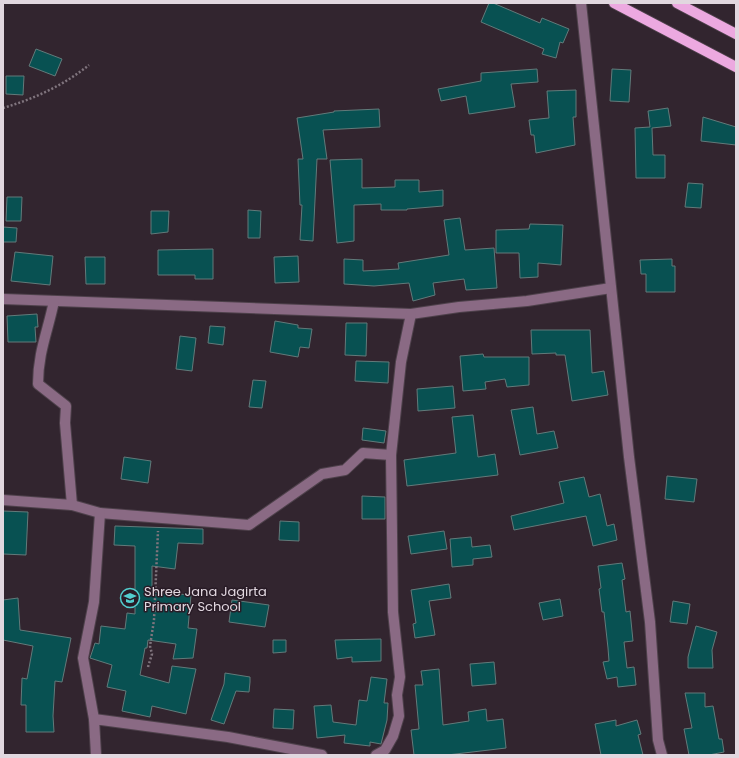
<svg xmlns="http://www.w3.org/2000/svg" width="739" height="758" viewBox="0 0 739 758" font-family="Poppins,sans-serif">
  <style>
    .building { fill: #085152; stroke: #627a7a }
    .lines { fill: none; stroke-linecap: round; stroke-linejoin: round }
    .minor-casing { stroke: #4e414b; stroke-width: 12 }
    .major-casing { stroke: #4e414b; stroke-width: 12 }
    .path { stroke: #80757e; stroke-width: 2.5; stroke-dasharray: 2 2; stroke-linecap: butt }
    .minor { stroke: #8a6a84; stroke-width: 10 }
    .major { stroke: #eca9e0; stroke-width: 10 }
    .labels { text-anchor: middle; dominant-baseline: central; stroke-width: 3; stroke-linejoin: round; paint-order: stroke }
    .poi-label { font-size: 13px; fill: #e1d7df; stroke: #281b26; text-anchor: start }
  </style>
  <rect width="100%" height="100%" fill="#32252f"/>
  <g class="building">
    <path d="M489 3H493L540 23 542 18 569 29 563 43 560 42 556 58 542 54 544 49 481 22Z"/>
    <path d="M36 49 62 59 55 76 29 66Z"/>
    <path d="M537 69 538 82 511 84 515 107 469 114 466 96 441 101 438 89 481 81V73Z"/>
    <path d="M612 69 631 70 629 102 610 101Z"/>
    <path d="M6 76H24L23 95 6 94Z"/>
    <path d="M576 90V117H573L575 145 536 153 534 135H531L529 120 549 118 547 91Z"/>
    <path d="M668 108 671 126 652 128 653 155H665V178H636L635 128 650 127 648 111Z"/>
    <path d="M379 109 380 127 323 130 327 159H317L313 241 300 240 302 205H300L298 159H303L297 118 334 112V111Z"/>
    <path d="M703 117 736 127V145L701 141Z"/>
    <path d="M362 159V188L395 187V180H419V192L443 190V206L407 209V210H381V204L354 205V241L337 243 330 160Z"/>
    <path d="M688 183 703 184 701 208 685 207Z"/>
    <path d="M7 197H22L21 221H6Z"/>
    <path d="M248 210 261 211 260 238H248Z"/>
    <path d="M151 211H169L168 232 151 234Z"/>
    <path d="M460 218 465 250 494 248 497 288 466 290 464 279 433 283 435 295 413 301 409 283 374 286 344 284V259L363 260V271L399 269 398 263 449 255 444 220Z"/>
    <path d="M530 224 563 225 561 265 538 263V277L520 278 519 253H496V230L529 229Z"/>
    <path d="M3 227 17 228 16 242H3Z"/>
    <path d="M213 249V279H195V275H158V250Z"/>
    <path d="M15 252 53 256 50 285 11 281Z"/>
    <path d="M298 256 299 282 275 283 274 257Z"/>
    <path d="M85 257H105V284H86Z"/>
    <path d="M672 259V266H675V292H646V274H641L640 260Z"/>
    <path d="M37 314 38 327H35L36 342H8L7 316Z"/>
    <path d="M275 321 298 325V328L312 329 309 348 300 347 298 357 270 352Z"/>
    <path d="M346 323H367L366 356 345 355Z"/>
    <path d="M210 326 225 327 223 345 208 343Z"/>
    <path d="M531 330H590L592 373 604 371 608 395 572 401 565 355H556V353L532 354Z"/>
    <path d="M180 336 196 338 192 371 176 369Z"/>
    <path d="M483 354 484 357H529V385L507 387 505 379 485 382 486 389 463 391 460 356Z"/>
    <path d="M356 361 389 362 388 383 355 381Z"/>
    <path d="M253 380 266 381 262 408 249 407Z"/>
    <path d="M453 386 455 408 418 411 417 389Z"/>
    <path d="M533 407 537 434 554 431 558 448 520 455 511 410Z"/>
    <path d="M473 415 478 457 495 454 498 475 407 486 404 460 456 453 452 417Z"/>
    <path d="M363 428 386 431 384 443 362 440Z"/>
    <path d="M124 457 151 461 148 483 121 479Z"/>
    <path d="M667 476 697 479 694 502 665 499Z"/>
    <path d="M584 477 589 497 600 494 607 526 614 524 617 540 593 546 586 516 514 530 511 516 564 503 559 482Z"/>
    <path d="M362 496 385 497V519H362Z"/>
    <path d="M3 511 28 512 26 555 3 554Z"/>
    <path d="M280 521 299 522V541L279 540Z"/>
    <path d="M115 526 203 529V544L178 543 175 569 152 566V592L191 595 188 628 197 629 193 658 173 659 176 644 148 640 147 648H145L140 675 169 683 172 666 196 669 186 714 152 706 150 717 122 711 126 691 107 687 112 665 90 658 95 643 99 644 101 626 125 629 127 613 135 614V546L114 545Z"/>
    <path d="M444 531 447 549 411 554 408 536Z"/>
    <path d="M471 537 472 547 490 545 492 557 473 559V565L452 567 450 539Z"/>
    <path d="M622 563 625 579 622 580 626 612 630 611 633 641 624 642 627 668 634 667 636 685 618 687 617 677 607 679 603 662 609 661 608 648 604 612H602L599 589 601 588 598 566Z"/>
    <path d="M449 584 451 598 429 601 435 635 415 638 413 624 416 623 411 590Z"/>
    <path d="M18 598 20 630 71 638 62 682 55 681 53 716 54 732H26V705H21L22 678 27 679 33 646 3 640V600Z"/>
    <path d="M560 599 563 616 543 620 539 603Z"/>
    <path d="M232 600 269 605 265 627 229 622Z"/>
    <path d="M673 601 690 604 687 624 670 622Z"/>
    <path d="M696 626 717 632 712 650 713 668H688V657Z"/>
    <path d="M381 639V661L352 662V657L337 659 335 640Z"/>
    <path d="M273 640H286V652L273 653Z"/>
    <path d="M494 662 496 684 472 686 470 664Z"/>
    <path d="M439 669 443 725 469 721 468 712 486 709 487 721 503 719 506 748 447 755H414L411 730 419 729 415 685H423L421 671Z"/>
    <path d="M225 673 250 677V682L249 692 236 691 224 724 211 720 224 684Z"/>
    <path d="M371 677 387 679 384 703H388L387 720 381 744 370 742V746L344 743 345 735 317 738 314 706 331 705 333 722 356 725 359 700 367 701Z"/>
    <path d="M685 693H705V707L713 706 719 739H722L724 752 709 755H689L684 729 692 728Z"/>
    <path d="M274 709 294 710 293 729 273 728Z"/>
    <path d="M616 720V726L637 720 641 734 638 735 643 755H601L595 724Z"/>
  </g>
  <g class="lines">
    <defs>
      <g id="minor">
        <path d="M581 3 629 457 650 622 658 740 662 755"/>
        <path d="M3 299 411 314 459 307 527 301 611 288"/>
        <path d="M54 301C48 331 38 352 38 384L66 406 65 423 72 505"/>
        <path d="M3 500 72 505 100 513 249 525 322 474 345 470 363 453 391 455"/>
        <path d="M94 719 83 658 94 602 100 513"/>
        <path d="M96 755 94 719 228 737 322 755"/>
        <path d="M376 755 385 750 393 736 399 716 397 695 400 677 393 612 391 455 401 362 411 314"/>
      </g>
      <g id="major">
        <path d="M614 3 736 67"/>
        <path d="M677 3 736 34"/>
      </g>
    </defs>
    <use href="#minor" class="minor-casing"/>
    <use href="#major" class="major-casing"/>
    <g class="path">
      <path d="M3 108C34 99 64 85 89 65"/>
      <path d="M148 667 152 654 150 646 154 620 158 531"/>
    </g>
    <use href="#minor" class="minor"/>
    <use href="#major" class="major"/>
  </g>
  <defs>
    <symbol id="school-ring" viewBox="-11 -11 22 22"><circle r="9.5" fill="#281b26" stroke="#52cdce" stroke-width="1.5"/><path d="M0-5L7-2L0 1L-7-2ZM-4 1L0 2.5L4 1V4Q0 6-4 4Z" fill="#52cdce"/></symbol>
  </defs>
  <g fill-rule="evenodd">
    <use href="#school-ring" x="119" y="587" width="22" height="22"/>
  </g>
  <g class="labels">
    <g class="poi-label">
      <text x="144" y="591">Shree Jana Jagirta<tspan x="144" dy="15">Primary School</tspan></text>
    </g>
  </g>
  <rect width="739" height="758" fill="none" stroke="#e1d7df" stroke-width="8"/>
</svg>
